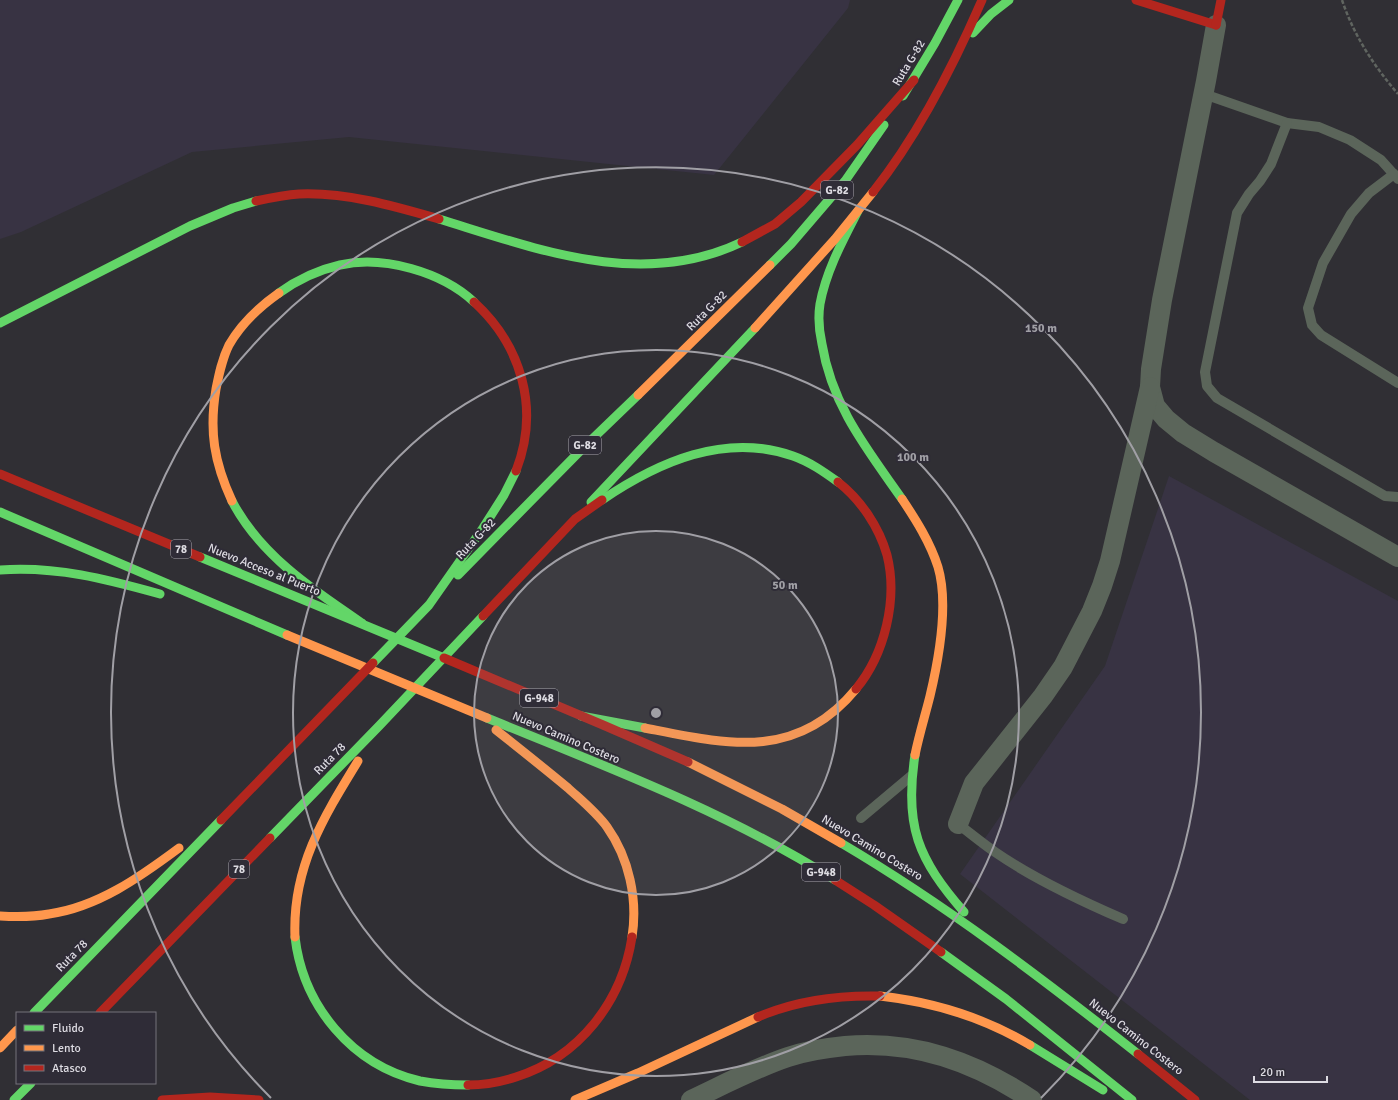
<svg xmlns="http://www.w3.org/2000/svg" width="1398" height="1100" viewBox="0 0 1398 1100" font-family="Signika,sans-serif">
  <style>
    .built { fill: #383343 }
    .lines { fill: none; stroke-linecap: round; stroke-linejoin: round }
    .path { stroke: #606560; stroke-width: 2.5; stroke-dasharray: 4 2; stroke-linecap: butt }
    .lane { stroke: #5b655a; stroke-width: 10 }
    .street { stroke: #5b655a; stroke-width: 20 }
    .fast { stroke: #63d668; stroke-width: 9 }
    .slow { stroke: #ff974d; stroke-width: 9 }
    .jam { stroke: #b3261e; stroke-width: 9 }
    .ring { fill: none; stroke: #a09fa5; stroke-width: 2 }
    .labels { text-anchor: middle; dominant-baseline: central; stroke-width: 4; stroke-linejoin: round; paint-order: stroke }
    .shield { fill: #2f2c37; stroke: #a9a6af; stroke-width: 1 }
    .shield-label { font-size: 11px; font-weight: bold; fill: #dddbe2 }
    .street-label { font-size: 12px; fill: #dddbe2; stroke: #2f2c37 }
    .centre { fill: #a09fa5; stroke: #2f2c37; stroke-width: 2 }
    .ring-label { font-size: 12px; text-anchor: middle; font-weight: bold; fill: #a09fa5; stroke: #2f2c37; stroke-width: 4; stroke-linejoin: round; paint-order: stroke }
  </style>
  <rect width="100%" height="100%" fill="#302f34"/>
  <g class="built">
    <path d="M0 0H850L848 8 714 175 349 137 192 152 21 232 0 239Z"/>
    <path d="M1169 476 1398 601V1100H1250L960 874 1105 666Z"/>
  </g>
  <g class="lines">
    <path class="path" d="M1342 0C1354 36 1374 66 1398 94"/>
    <g class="lane">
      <path d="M1204 94 1287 123 1319 127 1350 140 1381 160 1398 179"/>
      <path d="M1287 123 1271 164 1260 181 1249 194 1237 213 1205 372 1207 386 1217 398 1385 496 1398 497"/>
      <path d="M1394 174 1369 193 1351 214 1323 263 1308 308 1312 325 1321 335 1398 383"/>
      <path d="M861 818 911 776"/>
      <path d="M958 824C970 833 982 843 995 852 1034 879 1079 900 1123 919"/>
    </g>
    <g class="street">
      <path d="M1216 25 1206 81 1162 300 1151 369 1150 387 1155 406 1166 419 1183 433 1214 452 1398 557"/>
      <path d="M958 824 974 783 1043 696 1063 667 1092 611 1102 586 1110 561 1150 387"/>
      <path d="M691 1100C723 1085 755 1068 788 1057 806 1051 825 1048 845 1046 915 1040 975 1062 1032 1100"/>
    </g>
    <g class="fast">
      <path d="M973 33 991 14 1009 0"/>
      <path d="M903 96 935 43 958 0"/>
      <path d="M858 211C843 240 826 271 820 304 818 317 819 331 822 344 832 406 867 449 902 499"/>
      <path d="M439 219C537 249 642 290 742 242"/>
      <path d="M770 265 791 244 845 181 884 125"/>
      <path d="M279 293C297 280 318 270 340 265 383 255 442 272 474 302"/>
      <path d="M0 323 190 226 233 208 256 201"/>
      <path d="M602 500C658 462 725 432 793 456 810 462 824 472 838 482"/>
      <path d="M232 501C260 555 313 590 362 623"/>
      <path d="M591 502 755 328"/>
      <path d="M0 512 287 635"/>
      <path d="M200 557 444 658"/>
      <path d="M0 570C57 566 106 579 160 594"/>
      <path d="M458 575 585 446 638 395"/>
      <path d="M373 663 429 605 483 528 504 495 516 471"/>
      <path d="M581 716 645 728"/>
      <path d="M487 718C605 766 727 812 835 880"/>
      <path d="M915 755C904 826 918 859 964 912"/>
      <path d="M270 838 379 726 483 616"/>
      <path d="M841 843C946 905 1043 979 1138 1054"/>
      <path d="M295 937C303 1006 352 1065 420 1081 436 1084 452 1085 468 1085"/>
      <path d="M941 952 1006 999 1132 1100"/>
      <path d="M34 1013 221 820"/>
      <path d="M1030 1045 1103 1090"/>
      <path d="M14 1100 31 1083"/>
    </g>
    <g class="slow">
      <path d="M755 328 835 239 873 192"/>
      <path d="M638 395 770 265"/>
      <path d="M902 499C916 520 930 542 938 567 949 604 939 658 930 696 925 716 919 735 915 755"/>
      <path d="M232 501C214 462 209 431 216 389 219 374 222 359 229 345 241 324 259 307 279 293"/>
      <path d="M287 635 487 718"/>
      <path d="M645 728C726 744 796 762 856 689"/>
      <path d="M496 730C520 749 544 768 568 788 581 800 596 812 607 827 629 858 638 899 632 937"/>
      <path d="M688 762 782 809 841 843"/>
      <path d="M0 916C17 917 33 917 49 914 98 907 140 877 179 848"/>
      <path d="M295 937C292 868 323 818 358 761"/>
      <path d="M880 996C934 1002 983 1017 1030 1045"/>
      <path d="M0 1048 17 1030"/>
      <path d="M575 1100 638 1073 758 1017"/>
    </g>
    <g class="jam">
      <path d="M1136 0 1216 25"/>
      <path d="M1216 25 1221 0"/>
      <path d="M873 192C919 134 953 67 982 0"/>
      <path d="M256 201C270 198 284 195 299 194 346 192 394 206 439 219"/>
      <path d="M742 242 775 224 801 202 857 145 914 80"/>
      <path d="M474 302C522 346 540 409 516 471"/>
      <path d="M0 474 200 557"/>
      <path d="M838 482C861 500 879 527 887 555 898 599 885 654 856 689"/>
      <path d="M483 616 575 519 602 500"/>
      <path d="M444 658 603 725 688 762"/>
      <path d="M221 820 373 663"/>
      <path d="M835 880 874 905 941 952"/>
      <path d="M100 1013 270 838"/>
      <path d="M758 1017C797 1000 838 995 880 996"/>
      <path d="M1138 1054 1195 1100"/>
      <path d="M468 1085C484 1085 501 1082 516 1077 579 1057 622 1002 632 937"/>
      <path d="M162 1100 210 1097 259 1100"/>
    </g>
  </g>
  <circle cx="656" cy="713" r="182" fill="#a09fa5" fill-opacity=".12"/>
  <g class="ring">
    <circle cx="656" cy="713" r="182"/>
    <circle cx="656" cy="713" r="363"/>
    <path d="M271 1098A545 545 0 1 1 1041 1098"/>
  </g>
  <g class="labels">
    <g class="shield">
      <rect x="821" y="181" width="32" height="18" rx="3"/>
      <rect x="569" y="436" width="32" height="18" rx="3"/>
      <rect x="171" y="540" width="20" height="18" rx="3"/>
      <rect x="520" y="689" width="38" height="18" rx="3"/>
      <rect x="229" y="860" width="20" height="18" rx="3"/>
      <rect x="802" y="863" width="38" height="18" rx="3"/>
    </g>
    <g class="shield-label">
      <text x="837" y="190">G-82</text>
      <text x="585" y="445">G-82</text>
      <text x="181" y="549">78</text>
      <text x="539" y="698">G-948</text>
      <text x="239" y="869">78</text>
      <text x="821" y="872">G-948</text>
    </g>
    <g class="street-label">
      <text transform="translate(909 63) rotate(-59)">Ruta G-82</text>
      <text transform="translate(707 311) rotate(-45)">Ruta G-82</text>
      <text transform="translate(476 539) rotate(-46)">Ruta G-82</text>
      <text transform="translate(264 570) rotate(22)">Nuevo Acceso al Puerto</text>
      <text transform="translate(566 738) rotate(23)">Nuevo Camino Costero</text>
      <text transform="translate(330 759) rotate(-46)">Ruta 78</text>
      <text transform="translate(872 848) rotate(31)">Nuevo Camino Costero</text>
      <text transform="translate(72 956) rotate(-46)">Ruta 78</text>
      <text transform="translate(1136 1037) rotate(38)">Nuevo Camino Costero</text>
    </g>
  </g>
  <circle cx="656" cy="713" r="6" class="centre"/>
  <g class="ring-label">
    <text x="1041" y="332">150 m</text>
    <text x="913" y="461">100 m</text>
    <text x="785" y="589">50 m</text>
  </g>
  <rect x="16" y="1012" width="140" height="72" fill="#2f2c37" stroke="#75727b"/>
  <rect x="24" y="1025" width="20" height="6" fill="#63d668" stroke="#75727b"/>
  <text x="52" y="1032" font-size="12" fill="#dddbe2">Fluido</text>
  <rect x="24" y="1045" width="20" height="6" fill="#ff974d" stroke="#75727b"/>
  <text x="52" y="1052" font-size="12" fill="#dddbe2">Lento</text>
  <rect x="24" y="1065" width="20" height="6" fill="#b3261e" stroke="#75727b"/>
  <text x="52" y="1072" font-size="12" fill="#dddbe2">Atasco</text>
  <path d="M1254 1076v6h73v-6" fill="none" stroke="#dddbe2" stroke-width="2"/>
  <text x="1260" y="1076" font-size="12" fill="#dddbe2" stroke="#2f2c37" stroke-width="3" paint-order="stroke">20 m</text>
</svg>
